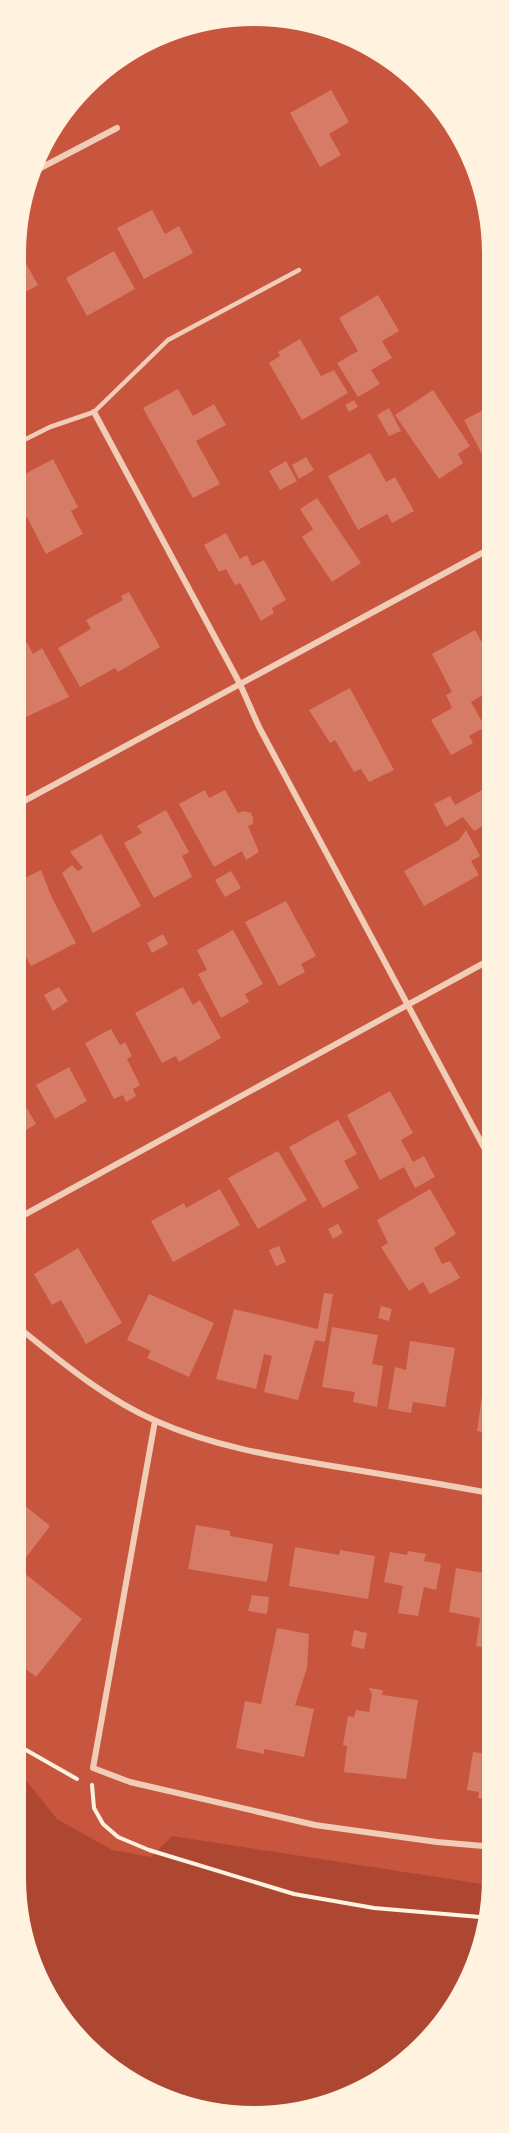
<svg xmlns="http://www.w3.org/2000/svg" width="509" height="2133" viewBox="0 0 509 2133" font-family="Roboto,sans-serif">
  <style>
    .green { fill: #ae4732 }
    .building { fill: #d67c66 }
    .lines { fill: none; stroke-linecap: round; stroke-linejoin: round }
    .path { stroke: #fff3e0; stroke-width: 4 }
    .service { stroke: #f1ccb7; stroke-width: 4.5 }
    .minor { stroke: #f1ccb7; stroke-width: 6 }
    .rim { fill: none; stroke: #fff3e0; stroke-width: 8 }
  </style>
  <rect width="100%" height="100%" fill="#c8553d"/>
  <path class="green" d="M12 1763 57 1819 112 1850 151 1857 172 1836 495 1886V1910L464 2000 402 2071 318 2113 238 2120 147 2096 72 2039 30 1971 12 1878Z"/>
  <g class="building">
    <path d="M211 19 189 31 185 24 192 20Z"/>
    <path d="M110 61 111 64 100 70 107 62Z"/>
    <path d="M331 90 349 122 329 134 341 155 320 167 290 113Z"/>
    <path d="M152 210 165 234 179 226 193 253 144 279 117 228Z"/>
    <path d="M14 242 38 285 14 298Z"/>
    <path d="M114 251 135 289 87 316 66 278Z"/>
    <path d="M378 295 399 331 382 341 392 358 371 370 380 384 358 397 337 363 358 351 339 318Z"/>
    <path d="M300 339 321 376 334 370 348 393 302 420 269 363 280 356 278 352Z"/>
    <path d="M178 389 193 416 214 404 226 425 196 441 220 484 193 498 143 408Z"/>
    <path d="M433 390 470 446 458 454 463 463 439 479 395 415Z"/>
    <path d="M354 400 358 407 349 412 345 405Z"/>
    <path d="M495 404V464L489 467 464 420Z"/>
    <path d="M389 408 401 431 389 436 377 415Z"/>
    <path d="M370 453 386 482 395 477 414 511 392 523 387 514 358 530 328 476Z"/>
    <path d="M306 457 314 470 299 479 292 465Z"/>
    <path d="M53 459 78 507 71 511 83 534 46 554 27 517 14 524V480Z"/>
    <path d="M286 461 297 481 280 490 269 471Z"/>
    <path d="M317 498 361 563 332 582 302 537 313 529 300 509Z"/>
    <path d="M226 533 240 559 247 555 252 566 264 560 286 600 272 608 274 613 261 621 240 583 235 585 226 569 219 572 204 545Z"/>
    <path d="M129 592 160 647 118 672 115 668 80 687 58 648 91 629 86 620 123 600 121 596Z"/>
    <path d="M475 630 495 666V688L471 702 485 727 469 736 473 743 451 755 431 720 452 708 446 695 452 692 432 654Z"/>
    <path d="M27 643 33 654 42 648 69 697 13 723 14 650Z"/>
    <path d="M350 688 394 770 369 782 361 769 354 772 335 740 330 743 309 710Z"/>
    <path d="M205 790 209 798 225 790 238 813 244 811 251 813 253 818V824L248 826 259 852 246 860 242 851 214 867 179 804Z"/>
    <path d="M482 790 495 813V819L474 831 463 817 446 827 434 804 450 796 455 805Z"/>
    <path d="M166 810 189 852 182 856 192 877 154 898 124 843 142 833 137 826Z"/>
    <path d="M466 830 480 856 471 861 479 875 424 906 404 871 459 840Z"/>
    <path d="M101 834 141 906 93 933 62 873 72 865 78 871 83 868 70 852Z"/>
    <path d="M41 870 52 898 76 943 31 966 13 931V884Z"/>
    <path d="M231 871 241 888 225 897 215 880Z"/>
    <path d="M286 901 316 956 301 964 305 972 279 986 245 922Z"/>
    <path d="M233 930 263 984 245 994 249 1002 221 1018 198 974 207 970 197 950Z"/>
    <path d="M163 934 168 944 152 953 147 943Z"/>
    <path d="M13 963 19 974 13 977Z"/>
    <path d="M59 987 68 1001 53 1011 44 995Z"/>
    <path d="M183 987 193 1005 200 1000 221 1038 179 1062 176 1056 162 1063 135 1013Z"/>
    <path d="M111 1029 120 1045 125 1042 132 1056 127 1059 140 1085 133 1089 136 1096 126 1102 123 1095 114 1099 85 1043Z"/>
    <path d="M69 1067 87 1101 55 1119 36 1085Z"/>
    <path d="M13 1085 36 1124 13 1138Z"/>
    <path d="M390 1091 413 1133 401 1140 413 1162 424 1156 435 1177 415 1188 404 1167 380 1180 347 1115Z"/>
    <path d="M338 1120 357 1154 344 1161 359 1188 323 1208 289 1147Z"/>
    <path d="M278 1151 307 1200 258 1229 228 1178Z"/>
    <path d="M220 1189 240 1225 173 1262 151 1221 184 1203 186 1208Z"/>
    <path d="M430 1189 456 1234 434 1248 442 1264 450 1261 460 1278 430 1294 423 1282 409 1291 381 1247 388 1243 377 1220Z"/>
    <path d="M338 1224 343 1233 333 1239 328 1229Z"/>
    <path d="M279 1246 286 1262 276 1266 269 1250Z"/>
    <path d="M78 1248 122 1323 86 1344 61 1300 52 1305 34 1274Z"/>
    <path d="M324 1293 333 1294 325 1342 315 1340 298 1400 264 1392 272 1356 264 1354 256 1389 216 1379 234 1309 318 1329Z"/>
    <path d="M149 1294 214 1323 189 1377 147 1358 151 1351 127 1340Z"/>
    <path d="M381 1306 392 1309 389 1321 378 1318Z"/>
    <path d="M332 1327 378 1335 372 1364 383 1366 377 1407 353 1402 355 1392 322 1387Z"/>
    <path d="M410 1341 455 1348 445 1407 413 1402 411 1413 388 1409 395 1367 406 1370Z"/>
    <path d="M482 1396 495 1398V1435L477 1431Z"/>
    <path d="M19 1501 50 1526 18 1568 82 1619 36 1677 12 1658V1509Z"/>
    <path d="M196 1525 230 1531V1536L273 1544 267 1582 188 1569Z"/>
    <path d="M295 1547 339 1555 340 1550 375 1556 368 1599 289 1586Z"/>
    <path d="M408 1551 426 1554 424 1561 441 1564 436 1590 424 1587 418 1616 398 1613 403 1586 384 1582 390 1552 407 1555Z"/>
    <path d="M456 1568 495 1575V1649L476 1646 480 1618 449 1612Z"/>
    <path d="M252 1595 269 1597 267 1614 248 1611Z"/>
    <path d="M277 1628 309 1634 307 1668 295 1705 314 1709 304 1757 264 1749V1754L236 1748 245 1701 261 1704Z"/>
    <path d="M354 1630 367 1633 364 1649 351 1646Z"/>
    <path d="M369 1688 383 1690 382 1695 418 1700 406 1779 344 1772 347 1746 343 1745 348 1716 354 1717 356 1710 369 1712 372 1694Z"/>
    <path d="M473 1752 495 1755V1800L478 1798 479 1792 467 1790Z"/>
  </g>
  <g class="lines">
    <g class="path">
      <path d="M12 1742 77 1779"/>
      <path d="M92 1785 94 1808 103 1824 118 1837 149 1850 294 1894 374 1908 492 1918"/>
    </g>
    <path class="service" d="M14 445 50 427 94 412 168 340 299 270"/>
    <g class="minor">
      <path d="M31 173 117 128"/>
      <path d="M94 412 240 684 259 727 495 1168"/>
      <path d="M13 807 495 546"/>
      <path d="M13 1221 495 957"/>
      <path d="M13 1323C58 1359 102 1397 156 1421 212 1446 272 1456 332 1466 387 1475 441 1484 495 1494"/>
      <path d="M155 1421 93 1768 130 1782 315 1825 437 1842 495 1847"/>
    </g>
  </g>
  <path d="M0 0H509V2133H0ZM254 22H254A232 232 0 0 1 486 254V1878A232 232 0 0 1 254 2110H254A232 232 0 0 1 22 1878V254A232 232 0 0 1 254 22Z" fill="#fff3e0" fill-rule="evenodd"/>
  <path class="rim" d="M254 22H254A232 232 0 0 1 486 254V1878A232 232 0 0 1 254 2110H254A232 232 0 0 1 22 1878V254A232 232 0 0 1 254 22Z"/>
</svg>
